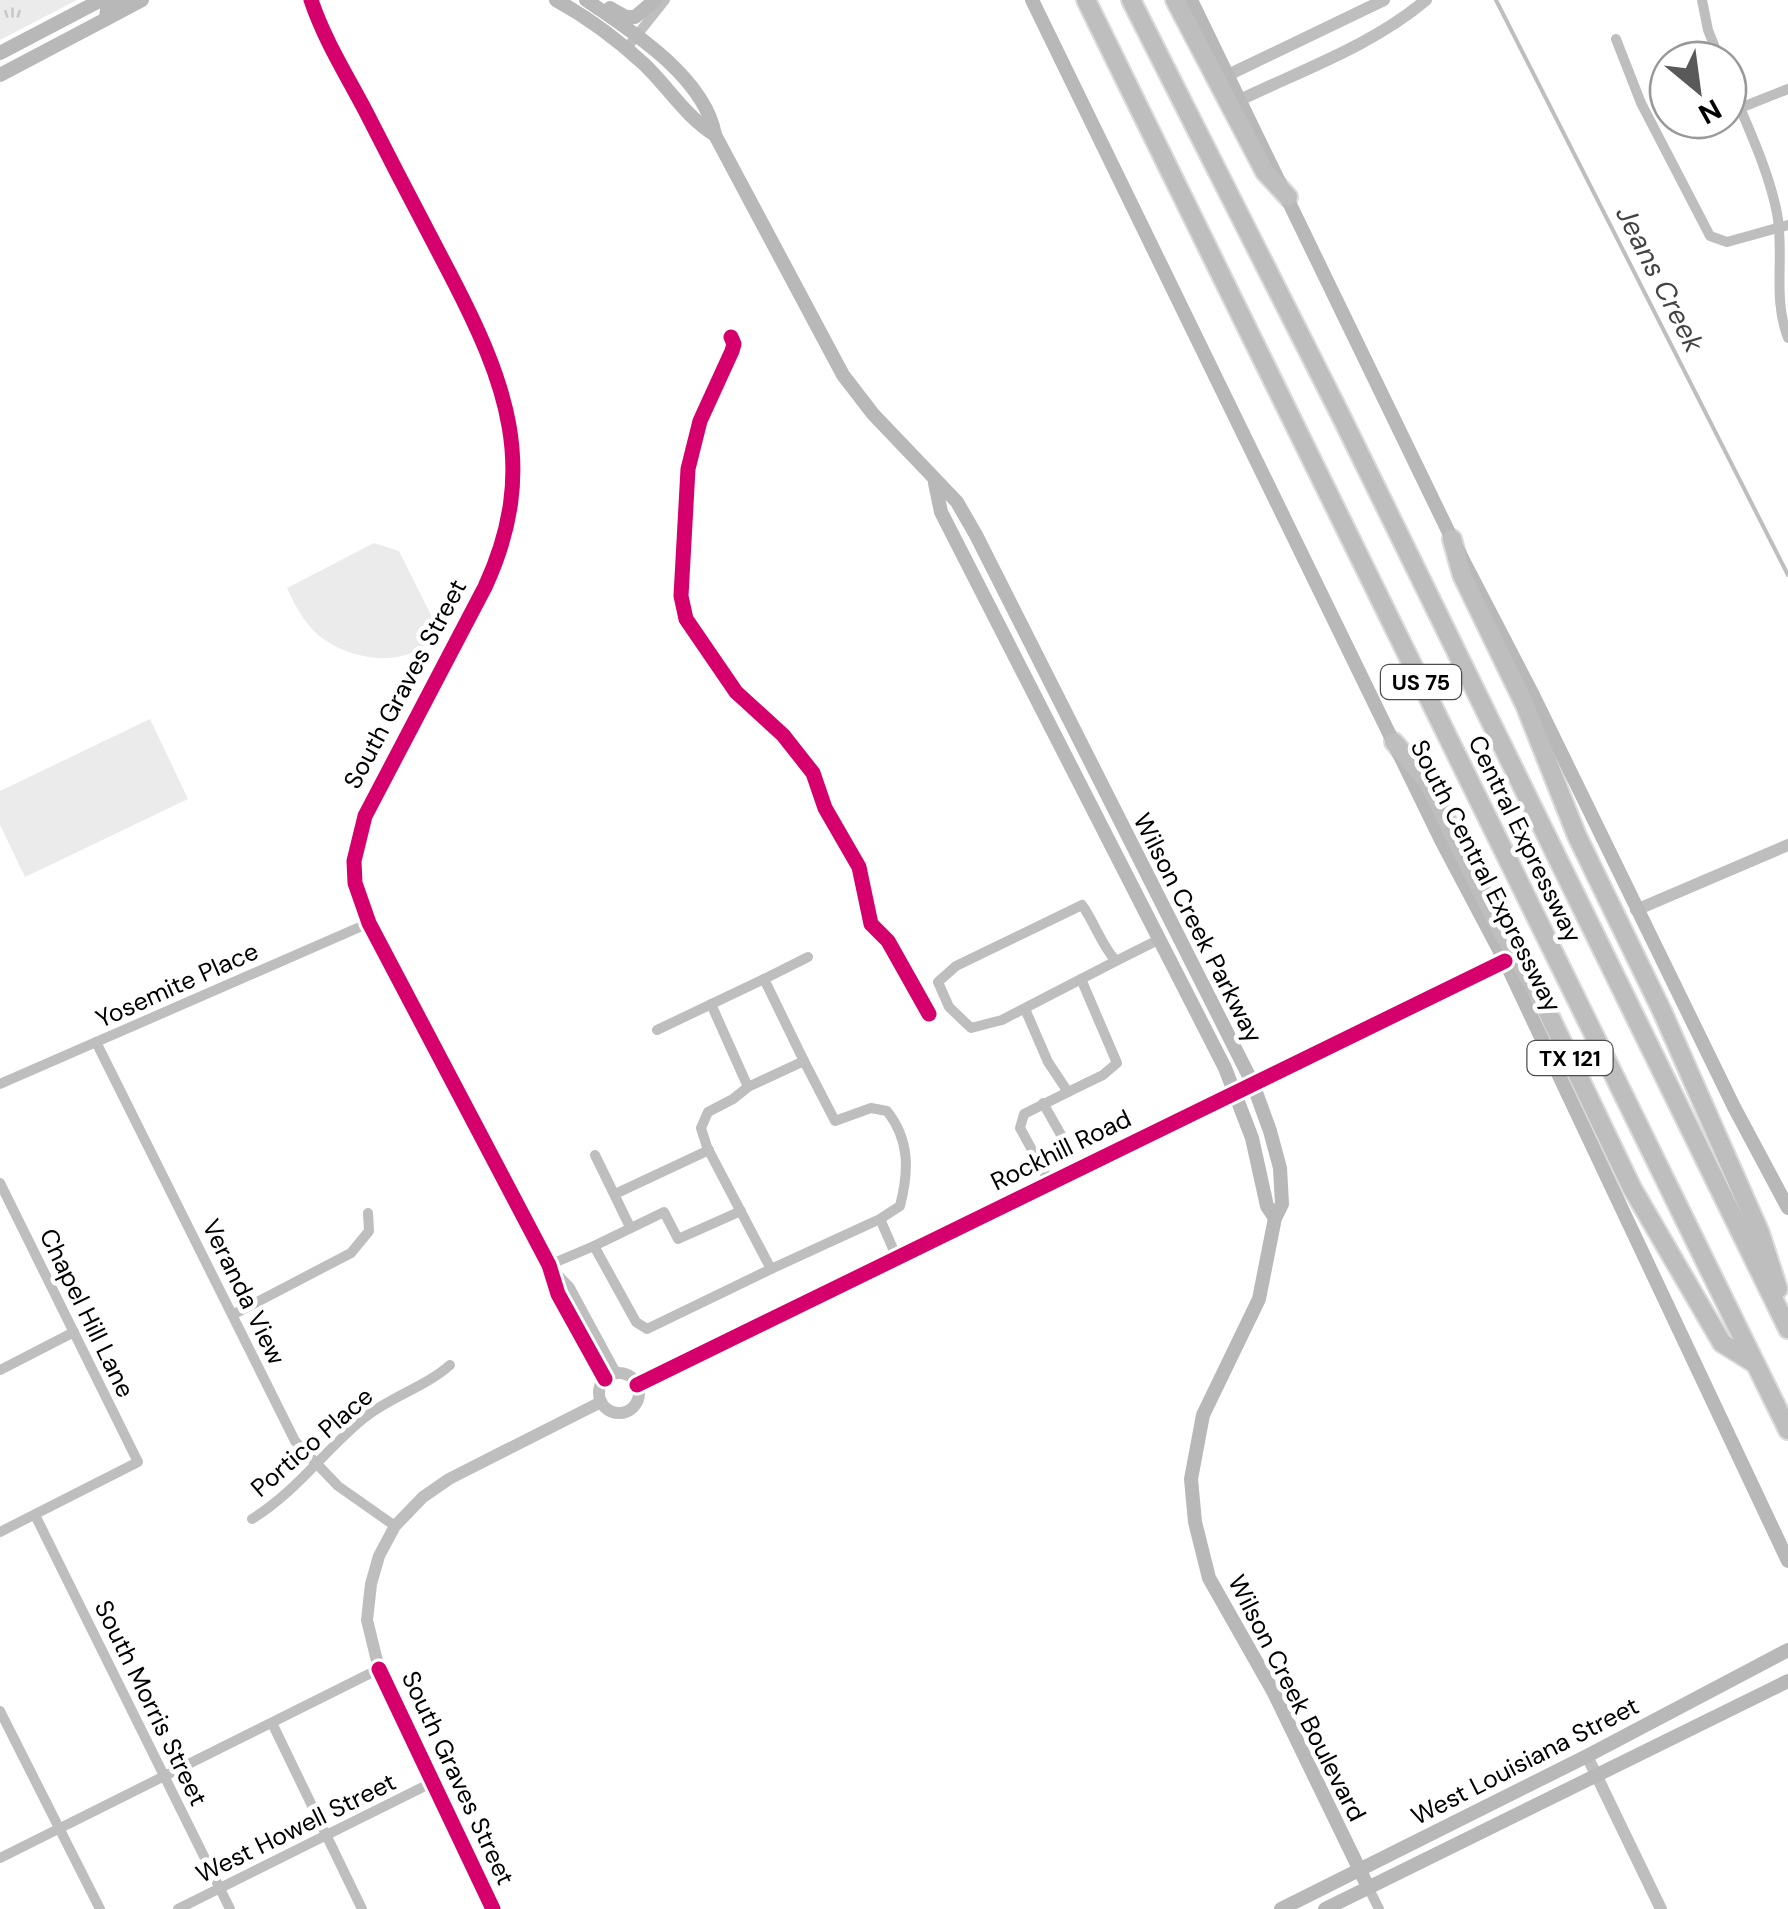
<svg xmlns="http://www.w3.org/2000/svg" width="1788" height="1909" viewBox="0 0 1788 1909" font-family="'DM Sans',sans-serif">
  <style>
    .park { fill: url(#park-tufts) }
    .pitch { fill: #ebebeb }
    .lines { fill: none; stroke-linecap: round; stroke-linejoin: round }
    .stream { stroke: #bebebe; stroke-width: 4 }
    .motorway-casing { stroke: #dbdbdb; stroke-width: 22 }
    .minor { stroke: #bebebe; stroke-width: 10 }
    .tertiary { stroke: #bebebe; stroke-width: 12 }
    .secondary { stroke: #b8b8b8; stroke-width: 14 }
    .motorway { stroke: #bebebe; stroke-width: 18 }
    .cycleway-casing { stroke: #fff; stroke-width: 21 }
    .cycleway { stroke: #d6006c; stroke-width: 15 }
    .labels { text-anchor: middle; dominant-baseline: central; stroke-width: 9; stroke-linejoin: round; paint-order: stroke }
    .shield { fill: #fff; stroke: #4c4c4c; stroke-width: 2.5 }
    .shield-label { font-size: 22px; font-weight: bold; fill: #000 }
    .street-label { font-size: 25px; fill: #000; stroke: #fff }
    .water-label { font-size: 28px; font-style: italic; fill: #434343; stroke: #fff }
  </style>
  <defs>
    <pattern id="park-tufts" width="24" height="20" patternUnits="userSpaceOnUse" patternTransform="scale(2.5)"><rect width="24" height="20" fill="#ebebeb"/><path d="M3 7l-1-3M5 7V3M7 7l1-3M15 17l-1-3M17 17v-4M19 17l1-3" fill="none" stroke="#c8c8c8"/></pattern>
  </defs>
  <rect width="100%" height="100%" fill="#fff"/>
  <path class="park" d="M0 0H77L0 40Z"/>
  <g class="pitch">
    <path d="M374 543 399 551 438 629C417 669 358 663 325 640 307 628 296 608 287 588Z"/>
    <path d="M150 719 188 799 25 877 0 825V791Z"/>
  </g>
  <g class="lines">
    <path class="stream" d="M1496 0 1788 575"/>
    <defs>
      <g id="motorway">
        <path d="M1086 0 1788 1430"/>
        <path d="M1131 0 1340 414 1788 1329"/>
        <path d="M1175 0 1265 172 1288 197"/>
        <path d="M1452 539 1462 575 1525 705 1577 836 1662 1011 1760 1233 1778 1289"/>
        <path d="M1394 742 1428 782 1499 927 1542 1000 1632 1188 1722 1343 1754 1363"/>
      </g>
    </defs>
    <use href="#motorway" class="motorway-casing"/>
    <g class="minor">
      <path d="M1702 0 1708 30 1720 60"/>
      <path d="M1616 39 1641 103 1710 236 1727 242 1788 225"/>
      <path d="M626 49 665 0"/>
      <path d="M1728 80C1746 123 1768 168 1777 213 1785 255 1772 297 1788 338"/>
      <path d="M1740 108 1788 89"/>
      <path d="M1116 961 1002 1020 971 1028 949 1007 938 982 956 966 1082 905C1095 923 1101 945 1116 961L1160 939"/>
      <path d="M711 1004 748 1087"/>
      <path d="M1025 1009 1048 1062 1068 1092 1103 1075 1117 1063 1081 979"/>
      <path d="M657 1030 764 979"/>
      <path d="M96 1042 295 1441 338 1486 395 1526"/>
      <path d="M804 1061 764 979 808 957"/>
      <path d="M0 1084 369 923"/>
      <path d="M1043 1103 1065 1142"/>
      <path d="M595 1155 630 1227"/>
      <path d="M0 1183 138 1462 0 1532"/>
      <path d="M1050 1183 1020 1128 1024 1114 1068 1092"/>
      <path d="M615 1194 709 1150"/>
      <path d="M880 1219 771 1269 707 1147 701 1128 708 1112 733 1099 748 1087 804 1061 835 1121 871 1108 887 1111C910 1140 909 1171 900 1206L880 1219 897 1258"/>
      <path d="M594 1246 664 1212 678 1239 741 1211"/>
      <path d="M549 1265 594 1246 636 1322 647 1329 771 1269"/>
      <path d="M234 1314 351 1253 369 1231 368 1213"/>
      <path d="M0 1370 74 1332"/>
      <path d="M35 1515 230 1909"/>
      <path d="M252 1519C296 1492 324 1451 363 1419 389 1397 424 1388 450 1365"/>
      <path d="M0 1711 100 1909"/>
      <path d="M272 1723 362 1909"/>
      <path d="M0 1858 379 1669"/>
      <path d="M1368 1887 1379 1909"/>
      <path d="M178 1909 433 1782"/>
    </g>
    <g class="tertiary">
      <path d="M311 0C324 39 346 74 365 110 393 165 421 219 450 274 506 382 540 468 485 587L365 816 354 861 355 883 369 923 549 1265 558 1294 605 1379"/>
      <path d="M1228 75 1384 0"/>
      <path d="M1240 100C1302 70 1373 45 1426 0"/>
      <path d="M1636 910 1788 845"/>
      <path d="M550 1268 569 1288 615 1373"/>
      <circle cx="619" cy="1393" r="20"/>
      <path d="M637 1385 1505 961"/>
      <path d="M1587 1756 1661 1909"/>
      <path d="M493 1909 379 1669 367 1620 371 1584 379 1556 395 1526 423 1497 449 1479 601 1402"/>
    </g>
    <g class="secondary">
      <path d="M556 0C587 17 618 40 644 64 669 88 686 117 715 135"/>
      <path d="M586 0C632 31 705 78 715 135L843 375 873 414 957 502 976 535 1253 1084 1270 1131 1280 1168 1282 1204 1275 1218 1259 1299 1203 1415 1191 1479 1195 1522 1209 1578 1273 1691 1368 1887"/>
      <path d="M1032 0 1441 840 1505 961 1788 1561"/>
      <path d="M1191 0 1452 539 1533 695 1734 1107 1788 1208"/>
      <path d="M610 8 626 17H635L655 0"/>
      <path d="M106 19 107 9 120 0"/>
      <path d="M0 53 101 0"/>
      <path d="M0 75 142 0"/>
      <path d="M935 483 941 512 1225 1068 1252 1138 1267 1206 1275 1218"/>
      <path d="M1281 1909 1587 1756 1788 1650"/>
      <path d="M1325 1909 1788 1681"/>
    </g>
    <use href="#motorway" class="motorway"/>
    <defs>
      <g id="cycleway">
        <path d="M311 0C324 39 346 74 365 110 393 165 421 219 450 274 506 382 540 468 485 587L365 816 354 861 355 883 369 923 549 1265 558 1294 605 1379"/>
        <path d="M731 337 734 344 732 351 700 421 688 469 681 596 686 619 736 692 783 735 813 773 825 808 859 867 871 924 888 941 929 1014"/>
        <path d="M637 1385 1505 961"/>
        <path d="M379 1669 493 1909"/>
      </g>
    </defs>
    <use href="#cycleway" class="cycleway-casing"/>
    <use href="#cycleway" class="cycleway"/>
  </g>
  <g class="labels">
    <g class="shield">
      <rect x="1381" y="665" width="80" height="34" rx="8"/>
      <rect x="1527.5" y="1041" width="85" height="34" rx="8"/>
    </g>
    <g class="shield-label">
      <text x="1421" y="682">US 75</text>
      <text x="1570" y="1058">TX 121</text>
    </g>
    <g class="street-label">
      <text transform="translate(405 684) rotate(-62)">South Graves Street</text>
      <text transform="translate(1525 839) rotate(64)">Central Expressway</text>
      <text transform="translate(1486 876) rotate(63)">South Central Expressway</text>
      <text transform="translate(1198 928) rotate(63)">Wilson Creek Parkway</text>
      <text transform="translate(177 985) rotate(-24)">Yosemite Place</text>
      <text transform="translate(1061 1150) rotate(-26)">Rockhill Road</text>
      <text transform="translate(244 1292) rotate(64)">Veranda View</text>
      <text transform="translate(87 1313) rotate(64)">Chapel Hill Lane</text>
      <text transform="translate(312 1442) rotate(-41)">Portico Place</text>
      <text transform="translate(1297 1698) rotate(63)">Wilson Creek Boulevard</text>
      <text transform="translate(151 1703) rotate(64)">South Morris Street</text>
      <text transform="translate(1525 1761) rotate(-27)">West Louisiana Street</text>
      <text transform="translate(458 1778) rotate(65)">South Graves Street</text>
      <text transform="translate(296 1828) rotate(-26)">West Howell Street</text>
    </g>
    <g class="water-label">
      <text transform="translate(1660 279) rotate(63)">Jeans Creek</text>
    </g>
  </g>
  <g transform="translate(1698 90) rotate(151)"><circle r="48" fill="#ffffff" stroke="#999999" stroke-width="2.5"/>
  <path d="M0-8L18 38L0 25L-18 38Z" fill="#595959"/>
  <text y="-15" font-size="28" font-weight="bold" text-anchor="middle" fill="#000000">N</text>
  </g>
</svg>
